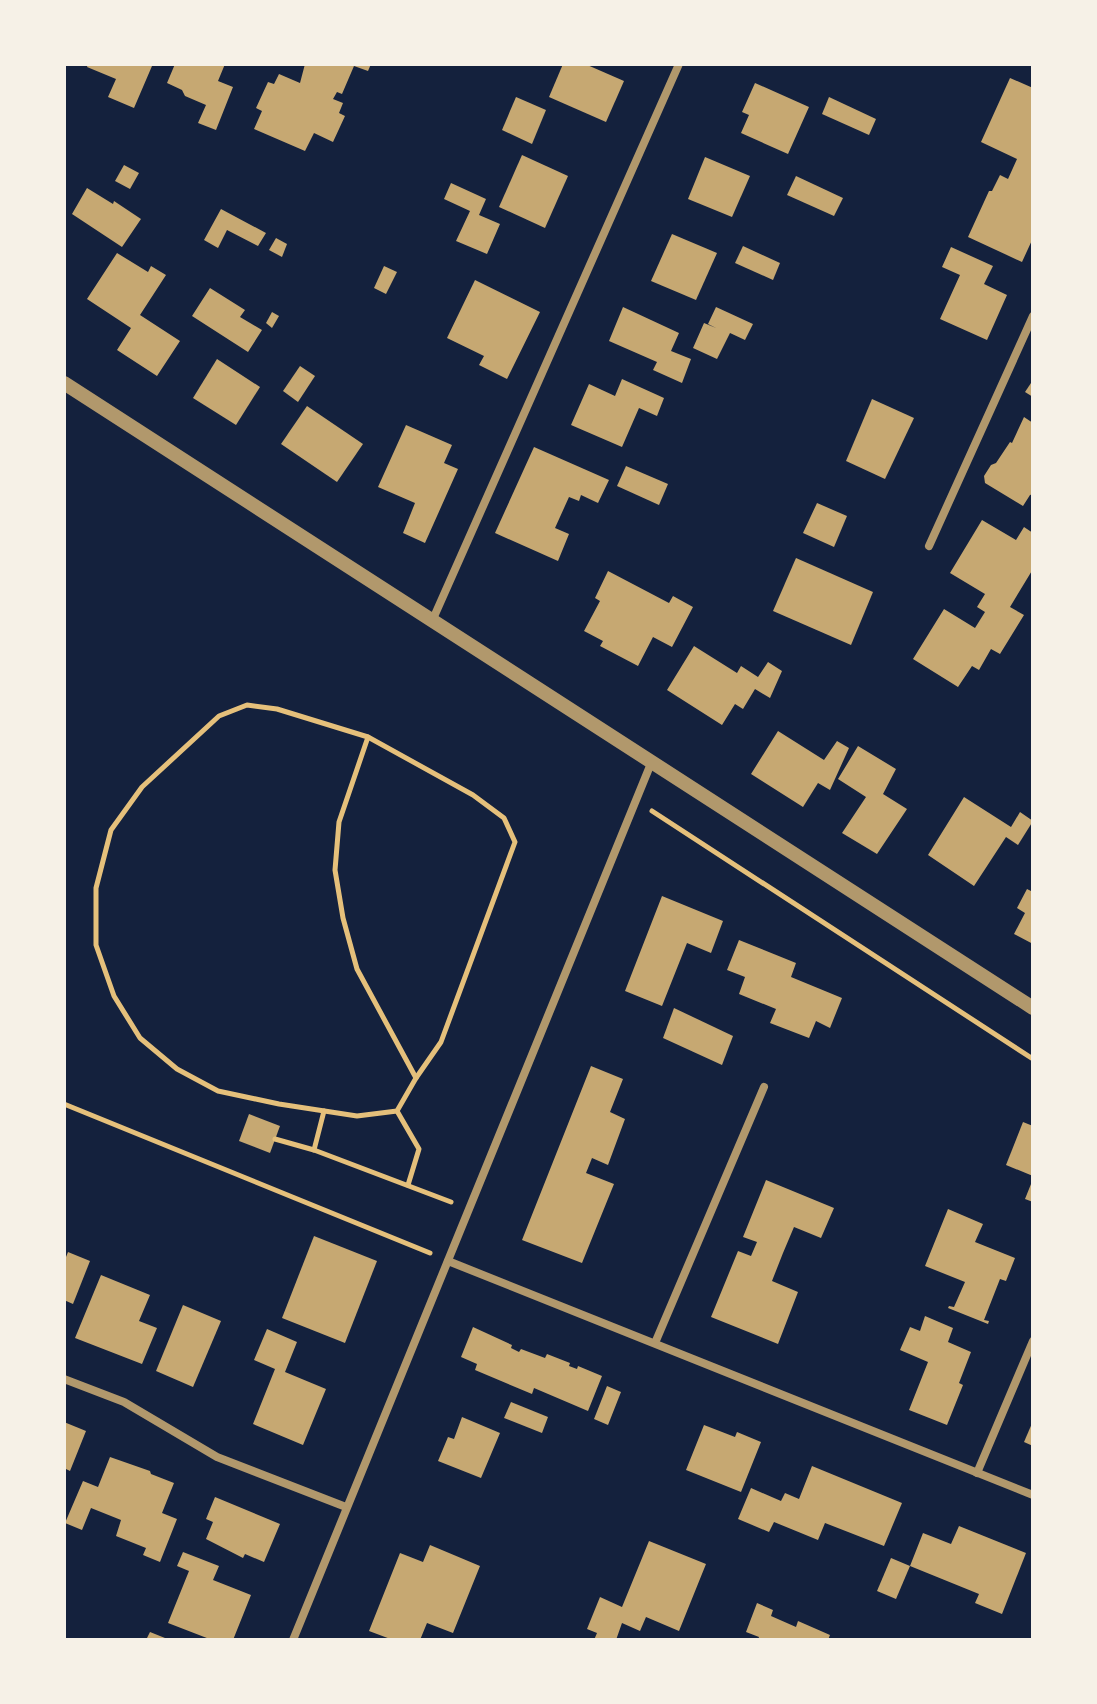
<svg xmlns="http://www.w3.org/2000/svg" width="1097" height="1704" viewBox="0 0 1097 1704" font-family="'DM Sans',sans-serif">
  <style>
    .building { fill: #c6a872 }
    .lines { fill: none; stroke-linecap: round; stroke-linejoin: round }
    .path { stroke: #e5c07b; stroke-width: 5 }
    .minor { stroke: #b1986c; stroke-width: 8 }
    .tertiary { stroke: #b1986c; stroke-width: 14 }
  </style>
  <rect width="100%" height="100%" fill="#14213d"/>
  <g class="building">
    <path d="M88 64H148L152 66 134 108 108 97 116 79 87 67Z"/>
    <path d="M175 64H225L218 81 233 87 216 130 198 123 206 105 185 96 182 90 167 83Z"/>
    <path d="M305 64H371L368 71 354 66 342 94 337 92 333 99 343 103 339 113 345 116 333 142 314 133 305 151 254 129 262 111 256 108 268 82 274 84 279 74 300 83Z"/>
    <path d="M563 64H585L624 81 606 122 549 97Z"/>
    <path d="M1010 78 1033 88V238L1022 262 968 237 989 191H992L1000 175 1008 179 1017 159 981 142Z"/>
    <path d="M755 83 809 107 788 154 741 133 749 115 742 112Z"/>
    <path d="M516 97 546 110 532 144 502 130Z"/>
    <path d="M829 97 876 119 869 135 822 114Z"/>
    <path d="M522 155 568 176 545 228 499 207Z"/>
    <path d="M705 157 750 176 732 217 688 199Z"/>
    <path d="M124 165 139 173 130 189 115 181Z"/>
    <path d="M796 176 843 198 834 216 787 195Z"/>
    <path d="M451 183 486 199 479 215 500 224 487 254 456 241 470 211 444 199Z"/>
    <path d="M87 188 113 204 114 201 141 219 122 247 72 214Z"/>
    <path d="M221 209 266 233 258 246 227 230 218 248 204 240Z"/>
    <path d="M672 234 717 253 696 300 651 281Z"/>
    <path d="M276 238 287 244 282 257 269 250Z"/>
    <path d="M743 246 780 263 773 280 735 263Z"/>
    <path d="M951 247 993 266 984 284 1007 295 987 340 940 319 960 275 942 267Z"/>
    <path d="M117 253 148 272 151 266 166 275 140 315 180 341 157 376 117 350 131 328 87 299Z"/>
    <path d="M384 266 397 272 386 294 374 288Z"/>
    <path d="M475 280 540 312 507 379 479 365 484 356 447 338Z"/>
    <path d="M210 288 245 310 240 317 262 330 248 352 192 316Z"/>
    <path d="M623 307 679 333 671 351 691 359 682 383 653 370 657 362 609 341Z"/>
    <path d="M716 307 753 324 745 340 730 333 717 359 693 348 704 323 716 328 708 324Z"/>
    <path d="M272 312 279 316 272 328 266 323Z"/>
    <path d="M217 359 260 387 236 425 193 398Z"/>
    <path d="M300 366 315 376 298 402 283 391Z"/>
    <path d="M622 379 664 398 657 416 639 408 622 447 571 425 589 384 615 396Z"/>
    <path d="M1033 380V397L1025 392Z"/>
    <path d="M872 399 914 418 885 479 846 461Z"/>
    <path d="M307 406 363 444 337 482 281 444Z"/>
    <path d="M1024 417 1033 423V494L1030 495 1023 506 985 483 984 476 991 465 996 463 1010 442 1012 443Z"/>
    <path d="M406 425 452 445 444 463 458 469 425 543 403 533 415 503 378 487Z"/>
    <path d="M534 447 609 480 598 503 581 495 579 501 569 497 555 528 569 534 558 561 495 533Z"/>
    <path d="M626 466 668 484 659 505 617 486Z"/>
    <path d="M817 503 847 516 834 547 803 533Z"/>
    <path d="M982 520 1016 540 1024 527 1033 533V569L1010 607 1024 615 1000 654 991 649 979 670 972 666 958 687 913 659 944 609 975 628 985 612 977 607 985 594 950 573Z"/>
    <path d="M796 558 873 592 851 645 773 611Z"/>
    <path d="M608 571 669 603 673 596 693 607 672 647 653 637 638 666 600 646 603 641 584 631 600 601 595 598Z"/>
    <path d="M694 646 737 673 741 666 758 677 768 662 782 671 770 698 755 689 743 709 735 704 722 725 667 690Z"/>
    <path d="M778 731 824 760 837 741 849 748 830 790 818 783 803 807 751 774Z"/>
    <path d="M858 746 896 769 883 794 907 809 877 854 842 833 866 797 838 779Z"/>
    <path d="M964 797 1011 827 1020 812 1033 821 1018 845 1006 837 974 886 928 855Z"/>
    <path d="M1027 889 1033 892V944L1014 934 1025 913 1017 908Z"/>
    <path d="M662 896 723 921 711 953 687 943 662 1006 625 991Z"/>
    <path d="M739 940 796 963 791 977 842 998 830 1028 816 1021 809 1038 770 1023 776 1009 739 994 745 977 727 970Z"/>
    <path d="M674 1008 733 1036 722 1065 663 1038Z"/>
    <path d="M591 1066 623 1079 610 1112 625 1119 608 1165 592 1158 586 1173 614 1184 582 1263 522 1240Z"/>
    <path d="M249 1114 280 1126 270 1153 239 1141Z"/>
    <path d="M1023 1122 1033 1126V1176L1006 1165Z"/>
    <path d="M1033 1179V1202L1025 1199Z"/>
    <path d="M766 1180 834 1208 821 1238 794 1227 783 1253 772 1281 798 1292 778 1344 711 1317 738 1251 751 1256 757 1242 743 1237Z"/>
    <path d="M948 1209 983 1224 975 1242 1015 1258 1006 1281 1000 1279 984 1320 989 1321 988 1324 948 1308 949 1306 954 1307 965 1282 925 1266Z"/>
    <path d="M314 1236 377 1261 345 1343 282 1318Z"/>
    <path d="M68 1252 90 1261 73 1304 64 1300V1262Z"/>
    <path d="M101 1275 150 1295 139 1321 157 1328 142 1364 75 1338Z"/>
    <path d="M183 1305 221 1321 193 1387 156 1371Z"/>
    <path d="M925 1316 953 1328 948 1342 971 1352 959 1383 963 1385 947 1425 909 1410 928 1362 900 1350 910 1327 920 1331Z"/>
    <path d="M473 1327 512 1345 511 1348 519 1352 521 1349 545 1358 547 1354 570 1363 569 1366 577 1369 578 1366 602 1376 588 1411 534 1388 532 1394 475 1370 477 1364 461 1357Z"/>
    <path d="M267 1329 297 1342 285 1372 326 1389 303 1445 253 1424 275 1369 254 1360Z"/>
    <path d="M607 1386 621 1392 608 1425 594 1419Z"/>
    <path d="M511 1402 548 1417 542 1433 504 1418Z"/>
    <path d="M462 1417 500 1433 481 1478 438 1461 448 1437 454 1439Z"/>
    <path d="M1033 1421V1446L1024 1442Z"/>
    <path d="M64 1422 86 1431 70 1471 64 1468Z"/>
    <path d="M704 1425 735 1437 737 1432 761 1442 741 1492 686 1470Z"/>
    <path d="M110 1457 150 1471 151 1474 174 1483 162 1513 177 1519 160 1562 143 1555 146 1548 116 1536 121 1520 91 1508 82 1530 65 1523 83 1481 98 1487Z"/>
    <path d="M812 1466 902 1503 884 1546 825 1523 818 1540 774 1522 769 1532 738 1519 751 1488 781 1501 785 1493 799 1499Z"/>
    <path d="M215 1497 280 1524 264 1562 245 1554 243 1558 206 1539 213 1522 206 1519Z"/>
    <path d="M959 1526 1026 1553 1002 1614 975 1603 979 1594 910 1566 923 1533 951 1544Z"/>
    <path d="M649 1541 706 1564 679 1631 646 1617 640 1631 622 1623 616 1640H594L597 1633 587 1629 600 1597 622 1607Z"/>
    <path d="M430 1545 480 1566 453 1633 427 1623 420 1640H393L369 1631 400 1553 423 1562Z"/>
    <path d="M183 1552 219 1566 213 1580 251 1595 233 1640H212L168 1623 189 1571 177 1566Z"/>
    <path d="M891 1558 910 1566 896 1599 877 1591Z"/>
    <path d="M757 1603 773 1610 771 1616 796 1627 798 1621 830 1635 828 1640H758L759 1637 746 1632Z"/>
    <path d="M150 1632 170 1640H146Z"/>
  </g>
  <g class="lines">
    <g class="path">
      <path d="M247 705 277 709 368 737 473 795 504 818 515 842 441 1042 416 1078 397 1111 357 1116 279 1104 218 1091 177 1069 140 1038 114 996 96 945V888L111 830 142 787 219 716Z"/>
      <path d="M368 737 339 822 335 870 343 918 357 969 416 1078"/>
      <path d="M652 811 1033 1059"/>
      <path d="M64 1104 430 1253"/>
      <path d="M397 1111 419 1149 408 1185"/>
      <path d="M275 1139 314 1150 451 1202"/>
      <path d="M314 1150 324 1111"/>
    </g>
    <g class="minor">
      <path d="M929 546 1033 316"/>
      <path d="M433 619 679 64"/>
      <path d="M448 1261 1033 1495"/>
      <path d="M655 1343 764 1087"/>
      <path d="M64 1379 124 1402 217 1457 346 1507"/>
      <path d="M977 1473 1033 1341"/>
      <path d="M293 1640 652 761"/>
    </g>
    <path class="tertiary" d="M64 383 1033 1008"/>
  </g>
  <rect width="1097" height="1704" fill="none" stroke="#f6f1e7" stroke-width="132"/>
</svg>
